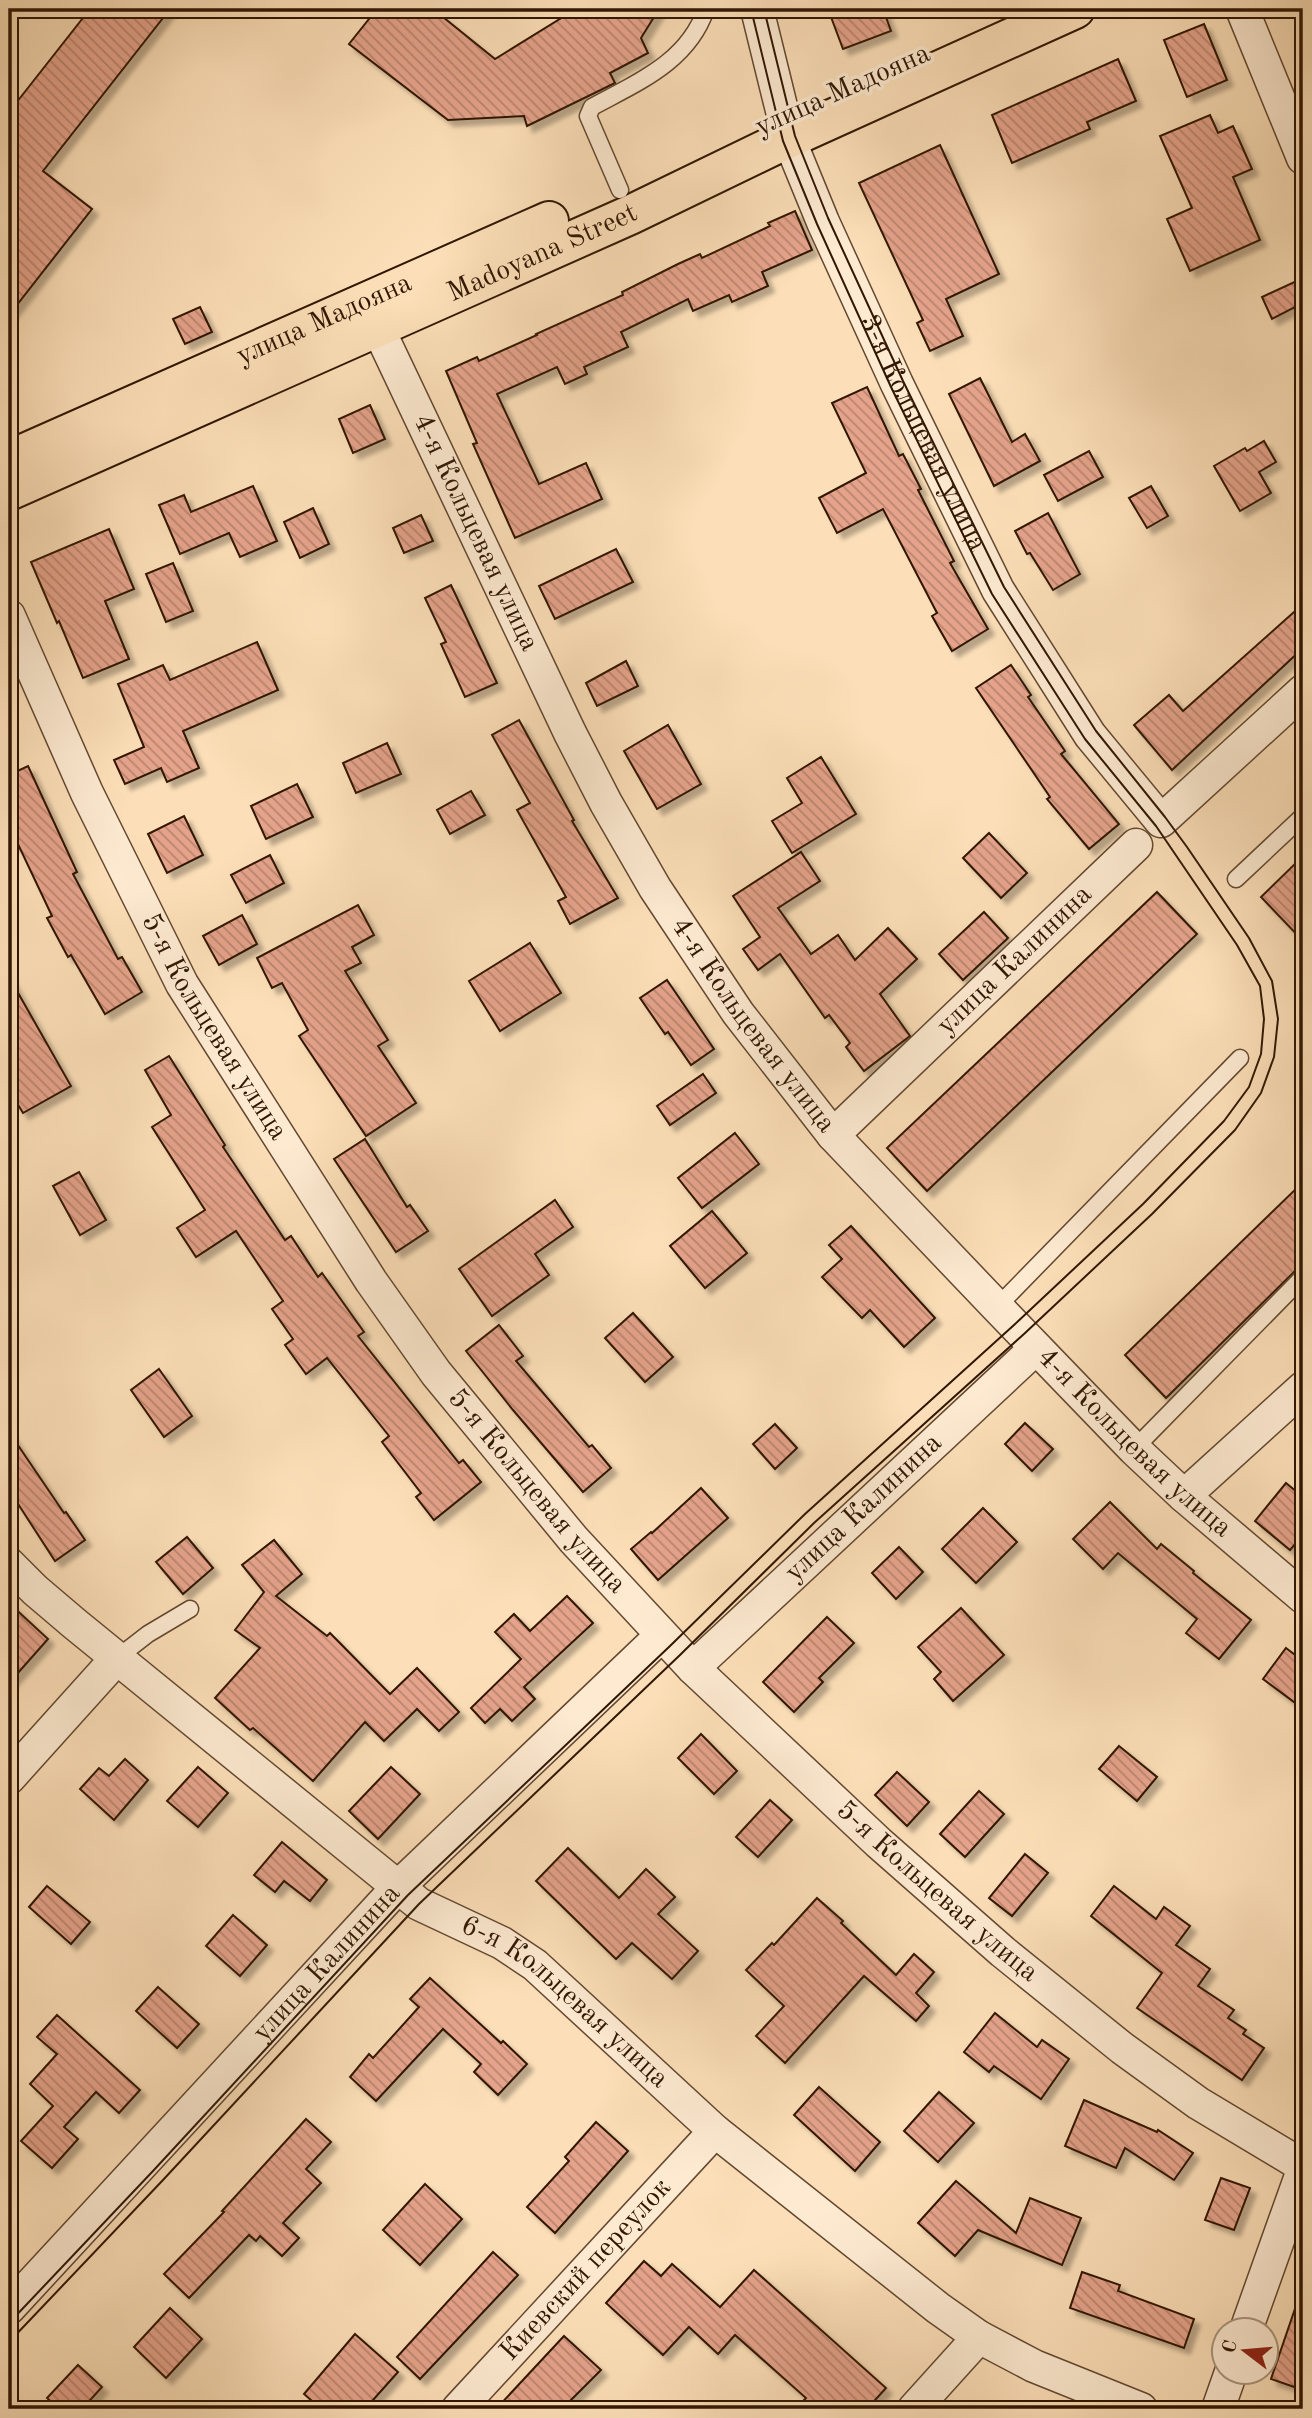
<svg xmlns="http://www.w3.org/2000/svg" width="1312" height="2418" viewBox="0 0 1312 2418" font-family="'Old Standard TT',serif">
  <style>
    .building { fill: url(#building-back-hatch); stroke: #301603; stroke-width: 2; filter: url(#shadow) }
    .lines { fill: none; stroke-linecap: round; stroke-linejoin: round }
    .lane-casing { stroke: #634830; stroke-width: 19 }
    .street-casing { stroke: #634830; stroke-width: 35 }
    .primary-casing { stroke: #301603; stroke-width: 42 }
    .lane { stroke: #fdead1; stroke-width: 16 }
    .street { stroke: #fdead1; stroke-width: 32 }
    .primary { stroke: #fcdfb8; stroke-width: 38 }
    .tram { stroke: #301603; stroke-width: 2 }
    .labels { text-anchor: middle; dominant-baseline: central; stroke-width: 7; stroke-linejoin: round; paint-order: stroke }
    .street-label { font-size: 28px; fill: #301603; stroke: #fdead1 }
  </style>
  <defs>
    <pattern id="building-back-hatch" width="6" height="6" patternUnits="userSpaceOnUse" patternTransform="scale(1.75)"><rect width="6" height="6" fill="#e5a38b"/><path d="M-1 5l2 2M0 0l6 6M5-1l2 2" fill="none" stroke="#ba846f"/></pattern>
    <filter id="shadow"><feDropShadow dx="6" dy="6" stdDeviation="2" flood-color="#0004"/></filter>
  </defs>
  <rect width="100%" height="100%" fill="#fcdfb8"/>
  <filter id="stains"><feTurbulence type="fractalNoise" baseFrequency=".00286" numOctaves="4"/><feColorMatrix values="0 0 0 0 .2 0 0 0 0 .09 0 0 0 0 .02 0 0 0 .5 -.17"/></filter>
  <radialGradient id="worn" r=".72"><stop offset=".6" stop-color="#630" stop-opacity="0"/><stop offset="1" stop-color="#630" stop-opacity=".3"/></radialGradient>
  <g class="building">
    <path d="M90 9H170L43 171 92 209 9 315V112Z"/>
    <path d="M377 9H433L495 59 576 9H659L641 38 648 53 610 73 615 83 527 126 524 116 448 120 349 44Z"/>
    <path d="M828 9H883L891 31 843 49Z"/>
    <path d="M1204 24 1227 80 1187 97 1164 40Z"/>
    <path d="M1118 59 1136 101 1087 122 1090 129 1012 163 992 115Z"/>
    <path d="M1210 115 1218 133 1233 126 1252 169 1233 177 1260 240 1190 271 1167 219 1192 208 1160 136Z"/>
    <path d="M940 145 999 274 946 299 963 336 930 351 917 323 923 320 859 183Z"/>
    <path d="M795 211 812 250 762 272 768 286 732 302 729 295 693 311 688 299 621 332 628 347 584 367 587 374 565 384 557 367 497 394 539 484 586 463 602 499 515 538 473 444 477 443 446 371 477 357 479 361 537 335 536 334 623 295 622 292 678 264 700 254 702 258 770 226 768 223Z"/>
    <path d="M1303 278V303L1272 319 1262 297Z"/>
    <path d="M200 307 212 332 185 344 173 319Z"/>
    <path d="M980 378 1012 442 1025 434 1040 461 994 486 949 394Z"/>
    <path d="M867 387 899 456 903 454 921 489 918 490 954 561 950 563 988 629 952 651 932 616 937 613 883 509 837 533 819 498 866 473 832 403Z"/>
    <path d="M370 405 385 439 353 453 339 419Z"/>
    <path d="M1264 441 1276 462 1259 472 1271 493 1240 511 1214 466 1245 448 1247 451Z"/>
    <path d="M1089 451 1103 477 1058 501 1044 475Z"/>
    <path d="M253 486 277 541 240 557 229 533 180 554 159 505 184 495 191 512Z"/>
    <path d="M1151 486 1168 516 1147 528 1129 498Z"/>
    <path d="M313 508 329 544 300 558 284 522Z"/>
    <path d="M1048 513 1080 574 1053 590 1030 553 1027 554 1015 531Z"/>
    <path d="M421 515 433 541 404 553 393 528Z"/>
    <path d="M109 529 134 589 105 601 129 659 83 678 59 621 57 623 31 562Z"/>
    <path d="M616 549 633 582 555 619 539 586Z"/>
    <path d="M173 563 193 611 166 622 146 574Z"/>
    <path d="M451 585 497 683 465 697 441 644 446 642 425 598Z"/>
    <path d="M1303 604V648L1172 770 1134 725 1169 695 1183 711Z"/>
    <path d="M257 642 278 690 183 731 199 768 167 782 161 768 125 784 114 760 144 747 118 684 163 665 170 680Z"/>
    <path d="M626 661 638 686 597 706 586 683Z"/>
    <path d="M1011 665 1031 695 1028 697 1065 751 1061 754 1119 824 1089 849 1047 799 1050 797 976 688Z"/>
    <path d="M519 720 574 820 572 821 618 898 570 924 558 901 566 897 517 810 530 803 492 735Z"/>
    <path d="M668 725 701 784 657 809 624 751Z"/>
    <path d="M387 743 401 774 356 793 343 763Z"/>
    <path d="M821 757 856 814 792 853 772 821 802 803 787 778Z"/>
    <path d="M28 766 77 872 73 874 118 959 122 957 142 992 105 1014 71 955 68 957 47 918 52 916 17 842 9 846V775Z"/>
    <path d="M297 784 313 817 266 839 251 806Z"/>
    <path d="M471 791 485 815 450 834 437 810Z"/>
    <path d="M184 816 203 855 167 873 148 834Z"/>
    <path d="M989 833 1027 873 1001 898 963 858Z"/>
    <path d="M801 852 820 881 778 908 811 954 838 935 855 960 888 928 917 959 880 994 910 1036 864 1071 846 1047 850 1043 829 1015 825 1018 780 954 758 970 743 949 760 937 733 896Z"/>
    <path d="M270 855 284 883 246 903 231 875Z"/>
    <path d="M1303 856V941L1261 897Z"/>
    <path d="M1157 892 1197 934 927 1191 887 1148Z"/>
    <path d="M358 905 374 935 352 947 361 963 345 971 388 1040 378 1046 416 1103 366 1136 299 1036 308 1030 282 983 272 988 257 958Z"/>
    <path d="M984 912 1008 938 963 980 939 954Z"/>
    <path d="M242 915 257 944 219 965 203 936Z"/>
    <path d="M530 943 561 993 500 1031 469 981Z"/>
    <path d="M9 977 71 1086 23 1113 9 1090Z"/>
    <path d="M667 980 714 1049 691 1065 668 1032 665 1034 640 998Z"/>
    <path d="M169 1056 225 1145 223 1147 285 1240 291 1236 318 1277 322 1273 364 1332 358 1336 459 1463 463 1460 481 1482 434 1520 416 1497 421 1493 382 1442 389 1436 327 1358 306 1374 285 1345 293 1339 272 1309 283 1301 236 1231 196 1257 177 1228 205 1210 152 1127 171 1115 145 1070Z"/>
    <path d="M703 1074 716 1093 670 1125 657 1106Z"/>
    <path d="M735 1133 759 1164 702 1208 678 1178Z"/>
    <path d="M365 1139 407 1207 410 1205 428 1231 396 1252 334 1159Z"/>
    <path d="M79 1172 106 1220 80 1235 53 1186Z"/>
    <path d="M1303 1182V1265L1296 1270 1166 1398 1125 1355Z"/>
    <path d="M555 1200 573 1227 535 1254 549 1275 492 1316 459 1269Z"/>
    <path d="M712 1211 747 1253 705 1288 670 1246Z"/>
    <path d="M851 1226 935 1318 904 1347 870 1310 862 1318 822 1277 842 1259 829 1245Z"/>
    <path d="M633 1313 673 1357 645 1382 605 1338Z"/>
    <path d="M499 1325 523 1356 516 1361 589 1447 592 1445 611 1468 583 1492 513 1410 466 1351Z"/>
    <path d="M159 1369 192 1416 164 1437 131 1390Z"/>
    <path d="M1025 1423 1053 1449 1032 1471 1005 1444Z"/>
    <path d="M775 1424 797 1448 775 1469 753 1444Z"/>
    <path d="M9 1432 64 1513 66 1512 85 1540 55 1561 9 1490Z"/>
    <path d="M1286 1483 1303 1497V1535L1290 1550 1255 1521Z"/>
    <path d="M701 1488 728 1518 658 1580 631 1549 651 1532 652 1533Z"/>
    <path d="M1110 1502 1157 1549 1161 1544 1194 1571 1193 1573 1251 1620 1219 1659 1186 1633 1197 1619 1118 1553 1103 1569 1073 1539Z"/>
    <path d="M983 1508 1017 1542 976 1583 942 1549Z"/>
    <path d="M187 1537 213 1568 183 1594 156 1562Z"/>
    <path d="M274 1540 302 1574 276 1596 327 1636 330 1633 390 1694 417 1668 459 1712 439 1731 417 1709 384 1741 365 1722 313 1781 253 1728 250 1730 215 1698 260 1648 235 1630 264 1592 242 1565Z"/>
    <path d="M899 1547 923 1572 896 1599 872 1573Z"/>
    <path d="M567 1596 593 1623 524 1687 535 1699 512 1721 500 1709 485 1723 471 1708 521 1659 495 1632 514 1614 530 1631Z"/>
    <path d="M9 1603 48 1639 9 1683Z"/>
    <path d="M961 1608 1004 1655 953 1701 934 1679 941 1672 918 1647Z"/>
    <path d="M827 1617 854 1643 819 1678 823 1682 794 1712 763 1682Z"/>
    <path d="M1286 1648 1303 1661V1690L1294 1702 1263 1679Z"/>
    <path d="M701 1734 737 1771 714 1794 678 1758Z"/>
    <path d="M1119 1746 1157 1777 1137 1801 1099 1769Z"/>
    <path d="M125 1759 148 1780 114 1820 80 1789 99 1768 109 1776Z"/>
    <path d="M198 1767 228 1793 198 1827 167 1801Z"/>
    <path d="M391 1767 420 1794 378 1839 349 1811Z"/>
    <path d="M897 1772 929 1802 907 1826 875 1795Z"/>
    <path d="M979 1791 1004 1814 965 1857 940 1834Z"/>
    <path d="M770 1800 792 1820 758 1857 736 1837Z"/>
    <path d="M282 1842 327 1880 310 1901 284 1881 275 1892 254 1875Z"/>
    <path d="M568 1848 619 1898 646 1869 675 1897 658 1914 698 1951 672 1979 632 1943 616 1959 536 1881Z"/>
    <path d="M1025 1854 1048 1873 1012 1916 989 1898Z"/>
    <path d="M47 1886 90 1922 71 1944 29 1907Z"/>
    <path d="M1114 1886 1156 1919 1164 1907 1190 1926 1176 1945 1210 1969 1198 1986 1234 2010 1228 2018 1246 2030 1243 2034 1264 2048 1242 2080 1137 2008 1162 1973 1091 1916Z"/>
    <path d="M817 1898 843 1921 841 1923 896 1975 914 1954 934 1972 916 1993 929 2006 916 2021 864 1976 785 2063 756 2036 784 2006 746 1970 772 1943 774 1945Z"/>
    <path d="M233 1915 267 1945 240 1976 206 1946Z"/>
    <path d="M430 1978 501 2043 503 2041 527 2064 498 2095 474 2072 481 2064 443 2029 376 2101 350 2077 369 2054 373 2058 419 2007 410 1999Z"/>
    <path d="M158 1987 199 2024 177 2048 136 2011Z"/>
    <path d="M995 2013 1037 2047 1042 2040 1069 2059 1041 2099 994 2066 989 2072 964 2052Z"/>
    <path d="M57 2015 140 2090 119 2113 96 2092 64 2127 78 2139 52 2168 21 2141 53 2106 30 2084 57 2054 37 2037Z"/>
    <path d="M819 2087 880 2142 855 2171 794 2115Z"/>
    <path d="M939 2092 974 2123 938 2162 904 2131Z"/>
    <path d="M1084 2100 1157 2132 1158 2130 1193 2153 1174 2180 1125 2148 1116 2168 1065 2146Z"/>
    <path d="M306 2119 331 2142 306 2169 321 2183 283 2223 299 2238 282 2256 260 2236 256 2241 249 2235 189 2298 164 2274 224 2212 222 2211Z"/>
    <path d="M596 2122 628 2151 555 2233 527 2207 569 2161 565 2157Z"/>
    <path d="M1221 2178 1250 2188 1234 2230 1205 2220Z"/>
    <path d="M956 2181 1016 2233 1030 2198 1081 2218 1062 2265 978 2230 955 2256 918 2223Z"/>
    <path d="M425 2184 462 2219 420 2265 383 2230Z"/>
    <path d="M493 2252 518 2275 420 2379 397 2357Z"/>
    <path d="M644 2261 661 2276 672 2264 720 2307 754 2270 886 2388 867 2409H796L806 2398 735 2335 718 2354 689 2327 663 2355 606 2303Z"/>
    <path d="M1082 2272 1120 2285 1118 2291 1194 2319 1184 2348 1070 2308Z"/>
    <path d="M1299 2297H1303V2390L1271 2379Z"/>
    <path d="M170 2308 202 2339 166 2378 134 2347Z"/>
    <path d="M355 2334 398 2372 365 2409H321L304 2394Z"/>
    <path d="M564 2336 601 2370 562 2409H496Z"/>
    <path d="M78 2365 102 2387 82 2409H59L47 2398Z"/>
  </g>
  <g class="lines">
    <defs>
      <g id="lane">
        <path d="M620 190 588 116 592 107C638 82 688 62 706 9"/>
        <path d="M1236 879 1303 816"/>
        <path d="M997 1307 1240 1058"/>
        <path d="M1134 1449 1303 1277"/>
        <path d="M117 1658 148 1634 190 1609"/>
      </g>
      <g id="street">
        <path id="s1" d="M757 9 789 139 823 222 897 384 998 590 1090 735 1161 821 1303 691"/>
        <path d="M1242 9 1303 158"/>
        <path id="s2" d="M377 326 570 733 606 803 655 888 738 1013 833 1135 997 1307 1134 1449 1184 1496 1303 1597"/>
        <path id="s3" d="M9 616 87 793 182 984 371 1281 436 1373 574 1540 693 1668 879 1843 1003 1952 1122 2048 1198 2103 1303 2166"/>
        <path id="s4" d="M833 1135 1136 845"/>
        <path d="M1184 1496 1303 1388"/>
        <path id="s5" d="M9 1564 35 1590 75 1624 419 1904 502 1943 535 1965 715 2131 938 2308 979 2337 1034 2366 1141 2409"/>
        <path id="s6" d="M693 1668 1036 1348"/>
        <path d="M9 1778 117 1658"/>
        <path id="s7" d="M9 2308 398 1887 661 1636"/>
        <path d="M1246 2330 1303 2170"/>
        <path id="s8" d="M458 2409 715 2131"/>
        <path d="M914 2409 979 2337"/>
        <path d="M1218 2409 1231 2372"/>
      </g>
      <g id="primary">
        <path id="s9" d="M9 460 549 221"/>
        <path id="s10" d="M9 491 630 215 783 141 1075 9"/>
      </g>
    </defs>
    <use href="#lane" class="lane-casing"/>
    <use href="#street" class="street-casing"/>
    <use href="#primary" class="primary-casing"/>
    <use href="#lane" class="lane"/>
    <use href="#street" class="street"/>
    <use href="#primary" class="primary"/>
    <g class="tram">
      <path d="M9 2323 153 2171 408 1895 670 1646 805 1514 1014 1325 1143 1204 1224 1121 1249 1087 1261 1054 1264 1019 1260 986 1237 945 1156 826 1085 739 992 594 891 387 817 224 783 141 751 9"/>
      <path d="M9 2342 163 2180 419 1904 680 1655 814 1523 1024 1334 1152 1214 1235 1130 1261 1093 1274 1057 1278 1019 1272 981 1249 938 1187 847 1165 817 1096 731 1004 587 903 381 828 218 795 136 764 9"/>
    </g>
  </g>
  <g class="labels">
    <g class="street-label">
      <text transform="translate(843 91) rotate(-24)">улица Мадояна</text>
      <text stroke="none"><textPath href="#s10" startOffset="584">Madoyana Street</textPath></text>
      <text stroke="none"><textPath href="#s9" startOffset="345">улица Мадояна</textPath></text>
      <text stroke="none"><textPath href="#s1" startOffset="457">3-я Кольцевая улица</textPath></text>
      <text stroke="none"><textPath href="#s2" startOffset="229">4-я Кольцевая улица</textPath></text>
      <text stroke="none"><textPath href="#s4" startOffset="252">улица Калинина</textPath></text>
      <text stroke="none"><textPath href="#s2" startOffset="796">4-я Кольцевая улица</textPath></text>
      <text stroke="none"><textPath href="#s3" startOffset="460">5-я Кольцевая улица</textPath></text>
      <text stroke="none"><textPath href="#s2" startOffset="1363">4-я Кольцевая улица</textPath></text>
      <text stroke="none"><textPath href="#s3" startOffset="1027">5-я Кольцевая улица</textPath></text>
      <text stroke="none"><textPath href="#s6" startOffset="234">улица Калинина</textPath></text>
      <text stroke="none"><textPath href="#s3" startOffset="1594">5-я Кольцевая улица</textPath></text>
      <text stroke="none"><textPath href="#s7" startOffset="469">улица Калинина</textPath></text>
      <text stroke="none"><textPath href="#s5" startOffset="710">6-я Кольцевая улица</textPath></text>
      <text stroke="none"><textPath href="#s8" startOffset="189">Киевский переулок</textPath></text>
    </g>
  </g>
  <rect width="1312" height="2418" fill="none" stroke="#fcdfb8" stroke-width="35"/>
  <rect x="10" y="10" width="1291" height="2397" fill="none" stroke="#301603" stroke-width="3.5"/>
  <rect x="18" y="18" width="1277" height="2383" fill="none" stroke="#301603" stroke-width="2"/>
  <g transform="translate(1245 2351) rotate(286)"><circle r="33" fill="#fdead1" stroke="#ab957f" stroke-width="2"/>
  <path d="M0-5L12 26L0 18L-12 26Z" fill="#8f2418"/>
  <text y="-10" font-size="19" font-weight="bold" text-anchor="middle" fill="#301603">С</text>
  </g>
  <rect width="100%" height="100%" filter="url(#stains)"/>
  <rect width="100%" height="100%" fill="url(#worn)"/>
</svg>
